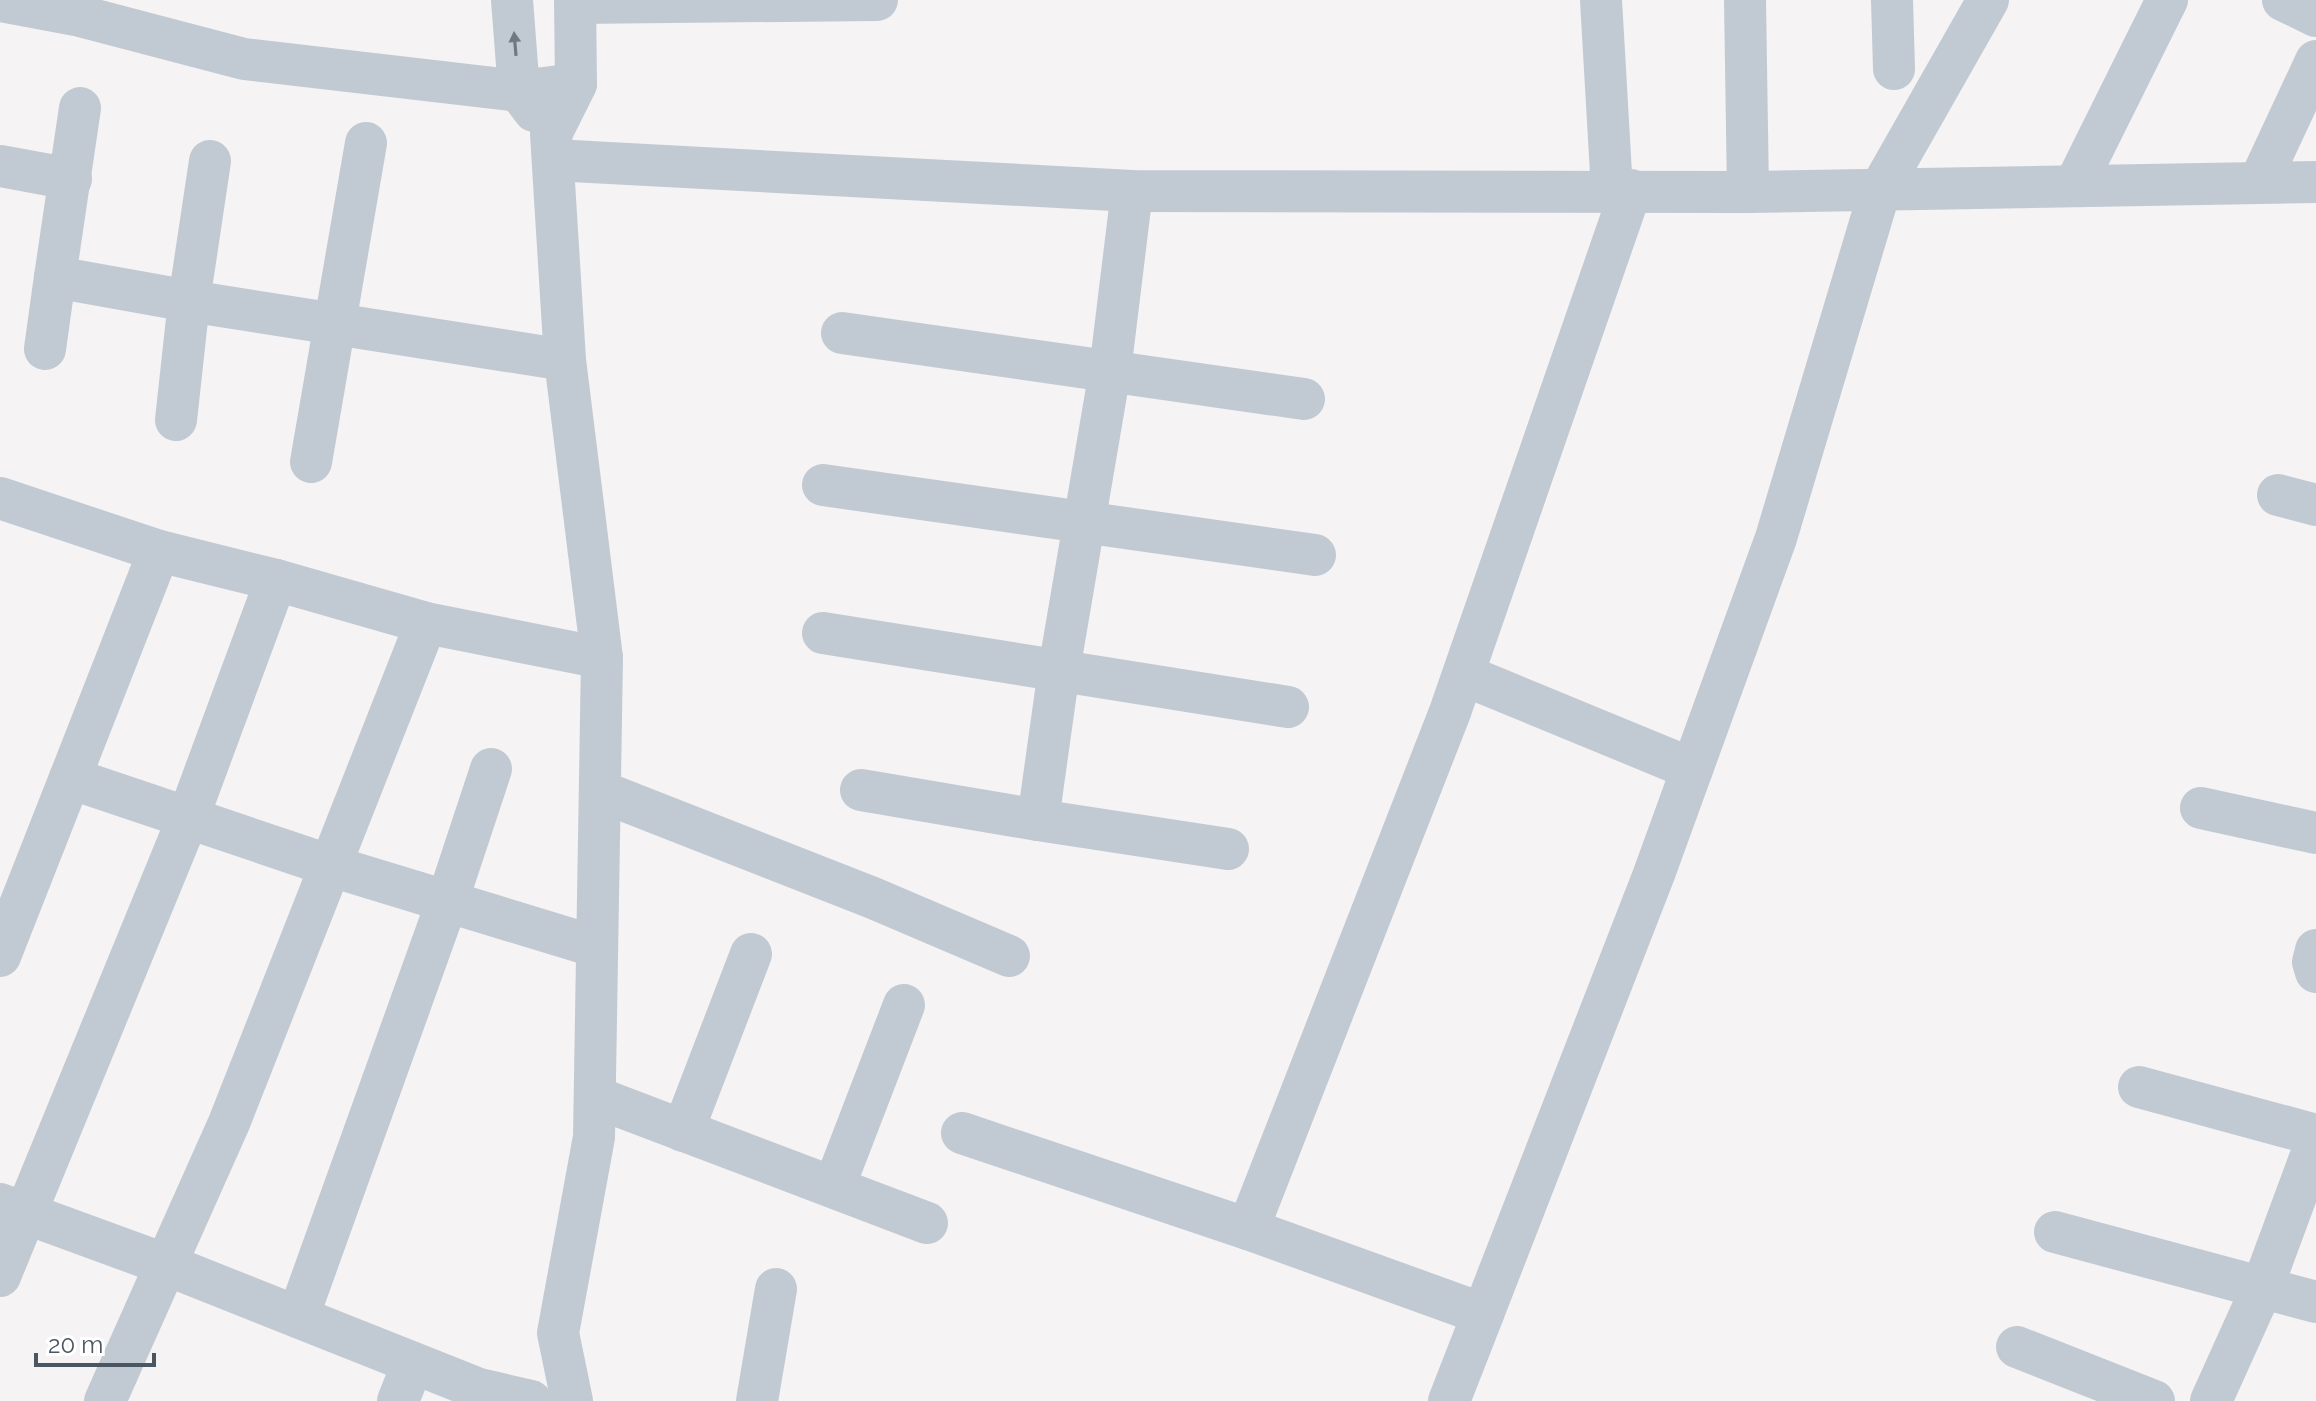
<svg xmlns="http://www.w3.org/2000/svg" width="2316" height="1401" viewBox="0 0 2316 1401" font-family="Raleway,sans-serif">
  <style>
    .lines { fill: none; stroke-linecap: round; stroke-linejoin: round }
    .minor { stroke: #c1cad2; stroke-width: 42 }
    .oneway { fill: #6e7983 }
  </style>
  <rect width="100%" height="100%" fill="#f5f3f3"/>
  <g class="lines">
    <g class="minor">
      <path d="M512 0 519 91 534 111"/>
      <path d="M1601 0 1612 191"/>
      <path d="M1745 0 1748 192"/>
      <path d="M1892 0 1894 69"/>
      <path d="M2283 0 2316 16"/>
      <path d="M0 1 76 15 244 59 519 91 576 84"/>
      <path d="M575 3 877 0"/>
      <path d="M80 108 55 277 189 301 565 360"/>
      <path d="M553 160 1132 191 1748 192 2316 182"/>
      <path d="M0 166 71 179"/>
      <path d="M2260 181 2316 61"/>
      <path d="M2075 185 2167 0"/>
      <path d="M1631 190 1450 712 1248 1229 1483 1314 1654 874 1776 538 1880 190 1988 0"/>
      <path d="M1132 191 1110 371 1059 670 1038 820 1228 849"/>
      <path d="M842 333 1304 399"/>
      <path d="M45 349 55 277"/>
      <path d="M176 420 189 301 210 161"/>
      <path d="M311 462 366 143"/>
      <path d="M823 485 1315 555"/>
      <path d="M2278 495 2316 505"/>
      <path d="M0 498 159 551 276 580 426 623"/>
      <path d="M159 551 70 778 331 866 597 947"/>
      <path d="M823 633 1288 707"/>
      <path d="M1464 675 1692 769"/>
      <path d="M861 790 1038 820"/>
      <path d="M600 791 873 898 1009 956"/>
      <path d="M2201 808 2316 833"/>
      <path d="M2316 950 2313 962 2316 972"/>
      <path d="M0 956 70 778"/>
      <path d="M2139 1087 2316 1135"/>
      <path d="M595 1097 927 1223"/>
      <path d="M683 1131 751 954"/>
      <path d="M962 1133 1248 1229"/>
      <path d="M834 1187 904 1005"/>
      <path d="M0 1204 167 1265 479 1389 531 1401"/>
      <path d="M2055 1232 2316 1302"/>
      <path d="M0 1276 188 818 276 580"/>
      <path d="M298 1317 447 902 491 769"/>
      <path d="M2017 1347 2154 1401"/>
      <path d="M105 1401 229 1123 426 623 602 658"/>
      <path d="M398 1401 413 1363"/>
      <path d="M572 1401 558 1333 594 1137 602 658 565 360 551 134 576 84 575 0"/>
      <path d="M757 1401 776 1289"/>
      <path d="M1449 1401 1483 1314"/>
      <path d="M2211 1401 2262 1288 2316 1142"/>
    </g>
  </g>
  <defs><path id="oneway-solid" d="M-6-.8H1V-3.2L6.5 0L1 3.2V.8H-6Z" transform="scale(2)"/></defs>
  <use class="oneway" href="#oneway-solid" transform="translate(515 44) rotate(-95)"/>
  <path d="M36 1353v12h118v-12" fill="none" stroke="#4a5661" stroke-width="4"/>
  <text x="48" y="1353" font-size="24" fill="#4a5661" stroke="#ffffff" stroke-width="6" paint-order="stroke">20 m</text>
</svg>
